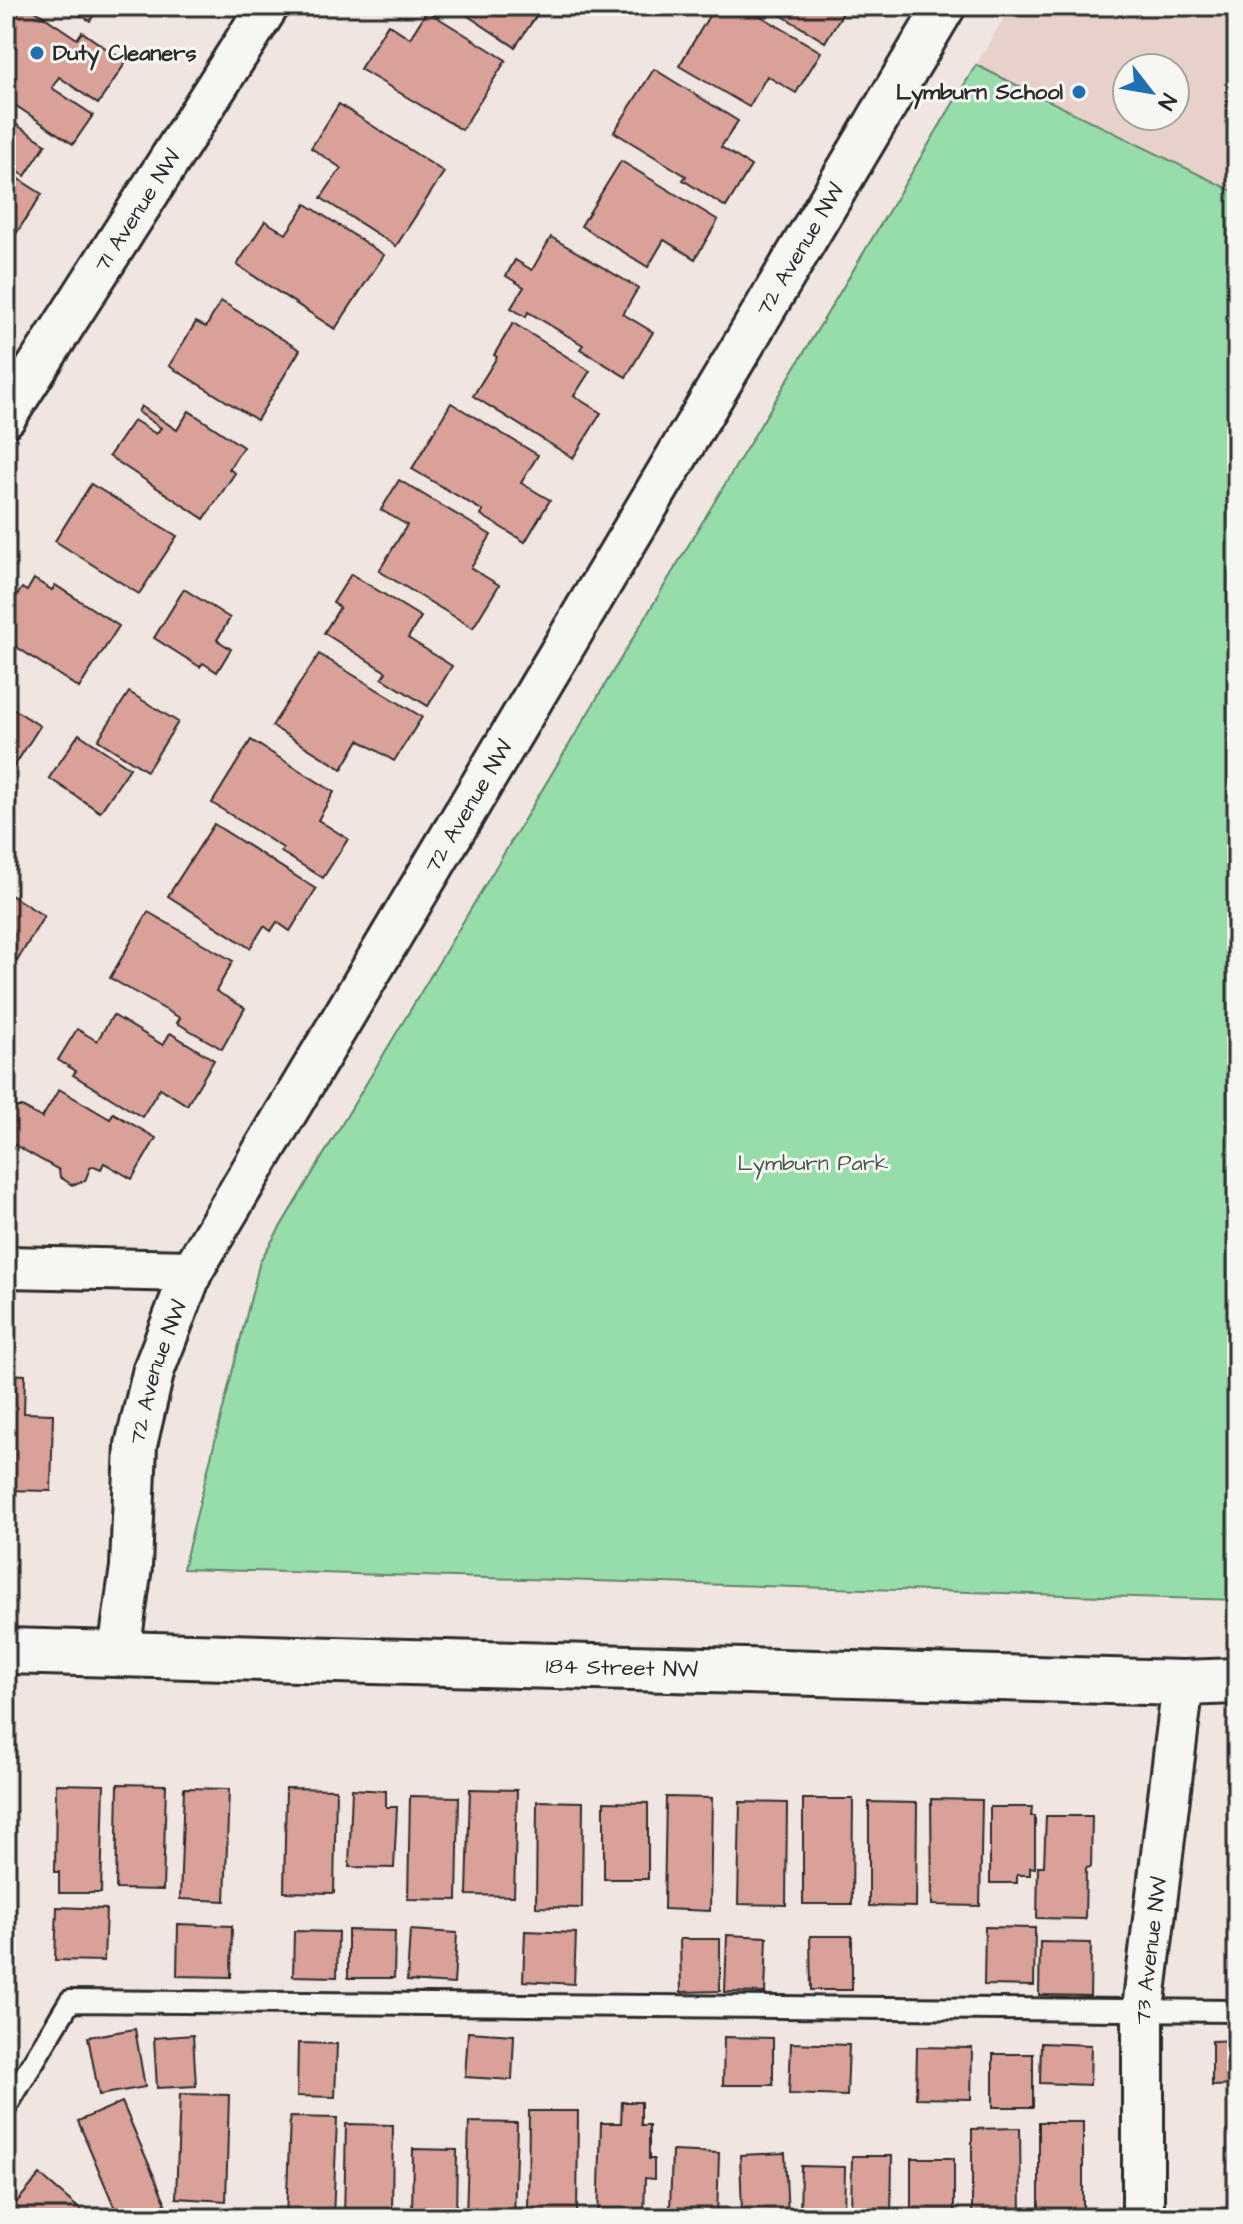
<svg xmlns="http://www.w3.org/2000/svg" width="1243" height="2224" viewBox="0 0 1243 2224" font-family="'Architects Daughter',sans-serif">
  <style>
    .built { fill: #e9d1cb; fill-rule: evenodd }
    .green { fill: #97ddaa; stroke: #61846a; stroke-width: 2 }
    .building { fill: #daa199; stroke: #2b2b2b; stroke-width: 2 }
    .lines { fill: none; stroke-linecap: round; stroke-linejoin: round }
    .service-casing { stroke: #2b2b2b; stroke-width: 26 }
    .minor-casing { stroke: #2b2b2b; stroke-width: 46 }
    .tertiary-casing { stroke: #2b2b2b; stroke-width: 50 }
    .service { stroke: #f6f6f2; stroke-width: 20 }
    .minor { stroke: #f6f6f2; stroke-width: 40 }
    .tertiary { stroke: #f6f6f2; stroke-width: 44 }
    .poi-dot { fill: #1f6fb2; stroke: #f6f6f2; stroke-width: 3 }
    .labels { text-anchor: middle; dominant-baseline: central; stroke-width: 6; stroke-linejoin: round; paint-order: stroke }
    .poi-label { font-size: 22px; font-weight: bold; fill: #2b2b2b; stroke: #f6f6f2; text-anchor: start }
    .street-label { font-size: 22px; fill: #2b2b2b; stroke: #f6f6f2 }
    .park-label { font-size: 22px; fill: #46584b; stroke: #f6f6f2 }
  </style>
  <rect width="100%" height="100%" fill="#f0e5e0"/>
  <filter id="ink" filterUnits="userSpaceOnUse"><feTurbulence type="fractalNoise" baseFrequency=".0125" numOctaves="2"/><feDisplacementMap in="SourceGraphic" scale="16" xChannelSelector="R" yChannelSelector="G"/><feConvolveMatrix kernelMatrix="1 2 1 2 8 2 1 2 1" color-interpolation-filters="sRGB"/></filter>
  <g filter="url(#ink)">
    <path class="built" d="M1011 6H1237V193L976 65ZM1127 68H1175V116H1127Z"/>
    <path class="green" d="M976 65 1237 193V1600L183 1569 260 1261Z"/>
    <g class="building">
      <path d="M23 6H28L77 39 82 32 126 62 98 104 59 77 52 88 93 115 73 144 6 99V31Z"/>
      <path d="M66 6H100L90 21Z"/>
      <path d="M453 6H543L515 47Z"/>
      <path d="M715 6H744L821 52 796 93 767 76 749 107 679 66Z"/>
      <path d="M776 6H847L825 42 781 15 784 10Z"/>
      <path d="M427 11 506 60 462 130 360 69 388 24 410 38Z"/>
      <path d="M654 69 738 121 721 147 751 166 726 207 683 180 686 176 614 132Z"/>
      <path d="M339 104 444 172 396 246 321 198 341 168 311 148Z"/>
      <path d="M6 118 46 144 25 176 10 166 6 171 42 194 12 240 6 237Z"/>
      <path d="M621 161 718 220 695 259 664 240 648 267 581 226Z"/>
      <path d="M306 204 384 255 335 329 237 265 265 221 286 234Z"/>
      <path d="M551 237 638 288 623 314 653 332 626 377 580 349 583 345 528 312 526 317 511 308 524 287 506 276 515 260 532 270Z"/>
      <path d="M221 301 300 350 257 420 169 366 196 322 206 327Z"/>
      <path d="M513 323 590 371 574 396 601 413 573 458 473 396 497 357 494 355Z"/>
      <path d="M451 403 538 455 521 483 550 500 525 542 481 515 483 511 412 469Z"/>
      <path d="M141 406 177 430 189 411 243 447 229 469 235 473 204 519 109 456 134 420 156 434 161 428 138 412Z"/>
      <path d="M399 480 491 535 471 568 499 585 473 628 379 571 407 525 381 510Z"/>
      <path d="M91 484 177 536 139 594 55 541Z"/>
      <path d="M351 574 421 617 408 638 452 666 428 706 382 678 386 672 324 633 340 607 333 603Z"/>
      <path d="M34 579 52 590 55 585 119 626 79 688 6 640V612L22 588 27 591Z"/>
      <path d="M184 589 230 618 217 640 231 649 217 672 203 663 200 667 154 638Z"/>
      <path d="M319 654 422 717 394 761 359 740 342 769 272 726Z"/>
      <path d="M129 692 178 722 147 771 98 740Z"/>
      <path d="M6 704 40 726 6 779Z"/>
      <path d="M79 734 130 768 100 812 49 778Z"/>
      <path d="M251 740 334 792 318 820 348 839 323 878 281 852 283 848 212 803Z"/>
      <path d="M214 824 316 889 290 931 277 922 271 931 264 926 250 948 168 896Z"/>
      <path d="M6 892 44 916 17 961 6 954Z"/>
      <path d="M148 912 233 961 216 991 245 1008 222 1049 177 1023 180 1018 110 978Z"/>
      <path d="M113 1015 163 1045 170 1033 214 1060 187 1105 160 1088 142 1117 73 1075 76 1071 58 1060 77 1029 97 1041Z"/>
      <path d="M59 1089 110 1119 113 1113 156 1138 132 1179 104 1163 101 1169 94 1166 90 1168 85 1181 72 1185 60 1177 59 1170 6 1140V1111L12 1107H22L42 1118Z"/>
      <path d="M6 1374 25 1375 24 1413 53 1414 51 1491 6 1490Z"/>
      <path d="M56 1784 104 1785 101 1893H59V1872H55Z"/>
      <path d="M118 1784 166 1785 163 1890 116 1889Z"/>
      <path d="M184 1788 229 1789 225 1901 180 1899Z"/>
      <path d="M286 1788 336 1789 334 1893 284 1892Z"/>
      <path d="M352 1789 386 1791V1807H397L394 1868 349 1867Z"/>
      <path d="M470 1789 517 1790 514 1896 467 1895Z"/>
      <path d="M410 1796 459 1797 457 1900 408 1899Z"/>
      <path d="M666 1797 712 1798 710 1911 664 1909Z"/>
      <path d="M803 1799H853L852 1904H803Z"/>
      <path d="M931 1799 982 1800 980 1906 932 1905Z"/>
      <path d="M537 1801 583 1802 582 1908 536 1907Z"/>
      <path d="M604 1802 648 1803V1879H604Z"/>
      <path d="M740 1802 787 1803 786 1905 738 1904Z"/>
      <path d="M869 1802 917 1803 916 1907 869 1906Z"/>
      <path d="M990 1807H1032L1031 1816H1035V1868L1030 1867V1875H1017V1883H990Z"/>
      <path d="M1046 1816H1092L1091 1867 1086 1868 1085 1919 1037 1918 1038 1866H1044Z"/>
      <path d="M57 1907 106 1909 104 1961 55 1960Z"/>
      <path d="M178 1924 232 1926 231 1977 177 1976Z"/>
      <path d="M985 1927 1035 1928 1034 1986 984 1985Z"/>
      <path d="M348 1930 395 1931 394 1978H348Z"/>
      <path d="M410 1930 457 1933 454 1984 407 1981Z"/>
      <path d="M294 1931 338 1932 337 1977 293 1976Z"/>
      <path d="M525 1931 576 1933 574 1984 523 1981Z"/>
      <path d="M727 1935 767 1937 765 1993 725 1992Z"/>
      <path d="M810 1936H852V1990H811Z"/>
      <path d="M680 1939H720V1991L681 1992Z"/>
      <path d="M1040 1942 1091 1943 1090 1996 1039 1995Z"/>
      <path d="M135 2029 145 2087 99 2095 88 2037Z"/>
      <path d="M468 2032 514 2035 512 2080 465 2077Z"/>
      <path d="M193 2035 196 2086 157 2088 154 2038Z"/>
      <path d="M724 2037 773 2038V2085H723Z"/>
      <path d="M1237 2040V2085L1212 2086V2041Z"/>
      <path d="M298 2043 337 2044 335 2097 297 2096Z"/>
      <path d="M791 2043 849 2045 847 2096 789 2094Z"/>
      <path d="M1041 2043 1091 2045 1090 2085 1040 2083Z"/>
      <path d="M917 2047 972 2048 971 2099 916 2098Z"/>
      <rect x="993" y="2054" width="40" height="53"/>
      <path d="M180 2094 229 2095 226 2201 176 2198Z"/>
      <path d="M122 2102 166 2204 132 2218H119L78 2121Z"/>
      <path d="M622 2102H641V2125H649V2159H654V2179L645 2178 644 2218H598L601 2123H621Z"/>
      <path d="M529 2111H578L577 2218H528Z"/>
      <rect x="1233" y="2115" width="4" height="103"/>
      <path d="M290 2117 337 2118 333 2218H286Z"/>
      <path d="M469 2122 517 2123 514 2218H466Z"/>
      <rect x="1039" y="2122" width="44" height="96"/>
      <path d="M346 2124 393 2125 392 2218H344Z"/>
      <path d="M1020 2128 1021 2218H972V2129Z"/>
      <path d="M413 2149 457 2150 456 2218H412Z"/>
      <path d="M672 2151 719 2153 717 2218H666V2211H670Z"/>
      <path d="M785 2153 788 2218H731L732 2211 742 2212 740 2155Z"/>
      <path d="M852 2156H892L891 2218H851Z"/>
      <rect x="911" y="2158" width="43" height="60"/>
      <path d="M801 2166 845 2167 844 2218H800Z"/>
      <path d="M40 2175 90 2218H15L8 2212Z"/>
    </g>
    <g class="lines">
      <defs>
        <path id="service" d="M6 2107 70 2001 1237 2011"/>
        <g id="minor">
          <path id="s1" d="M6 416 268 6"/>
          <path d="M6 1267 192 1271"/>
          <path id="s2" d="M119 1652 131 1567 136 1445 154 1369 192 1271 945 6"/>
          <path id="s3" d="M1143 2218V2009L1183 1683"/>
        </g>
        <g id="tertiary">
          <path id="s4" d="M6 1651 1183 1683 1237 1681"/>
        </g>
      </defs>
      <use href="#service" class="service-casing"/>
      <use href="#minor" class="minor-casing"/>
      <use href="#tertiary" class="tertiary-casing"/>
      <use href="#service" class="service"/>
      <use href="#minor" class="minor"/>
      <use href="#tertiary" class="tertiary"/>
    </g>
  </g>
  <g class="poi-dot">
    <circle cx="37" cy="53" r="8"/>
    <circle cx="1079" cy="92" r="8"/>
  </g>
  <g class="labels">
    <g class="poi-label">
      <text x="53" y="53">Duty Cleaners</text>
      <text x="1063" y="92" text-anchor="end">Lymburn School</text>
    </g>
    <g class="street-label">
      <text stroke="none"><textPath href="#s1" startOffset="244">71 Avenue NW</textPath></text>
      <text stroke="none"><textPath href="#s2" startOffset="1580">72 Avenue NW</textPath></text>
      <text stroke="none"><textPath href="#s2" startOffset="932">72 Avenue NW</textPath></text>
      <text stroke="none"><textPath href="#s2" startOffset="284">72 Avenue NW</textPath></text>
      <text stroke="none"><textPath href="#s4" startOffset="616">184 Street NW</textPath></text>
      <text stroke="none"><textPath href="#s3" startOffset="268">73 Avenue NW</textPath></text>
    </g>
    <g class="park-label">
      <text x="813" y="1163">Lymburn Park</text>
    </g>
  </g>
  <rect width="1243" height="2224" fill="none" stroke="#f6f6f2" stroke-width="32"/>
  <rect x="16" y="16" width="1211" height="2192" fill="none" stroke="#2b2b2b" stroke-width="3" filter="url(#ink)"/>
  <g transform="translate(1151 92) rotate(121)"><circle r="38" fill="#f6f6f2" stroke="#a5a5a2" stroke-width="2"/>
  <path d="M0-6L14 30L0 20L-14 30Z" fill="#1f6fb2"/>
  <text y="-12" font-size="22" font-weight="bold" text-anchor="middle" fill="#2b2b2b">N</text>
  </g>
</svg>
